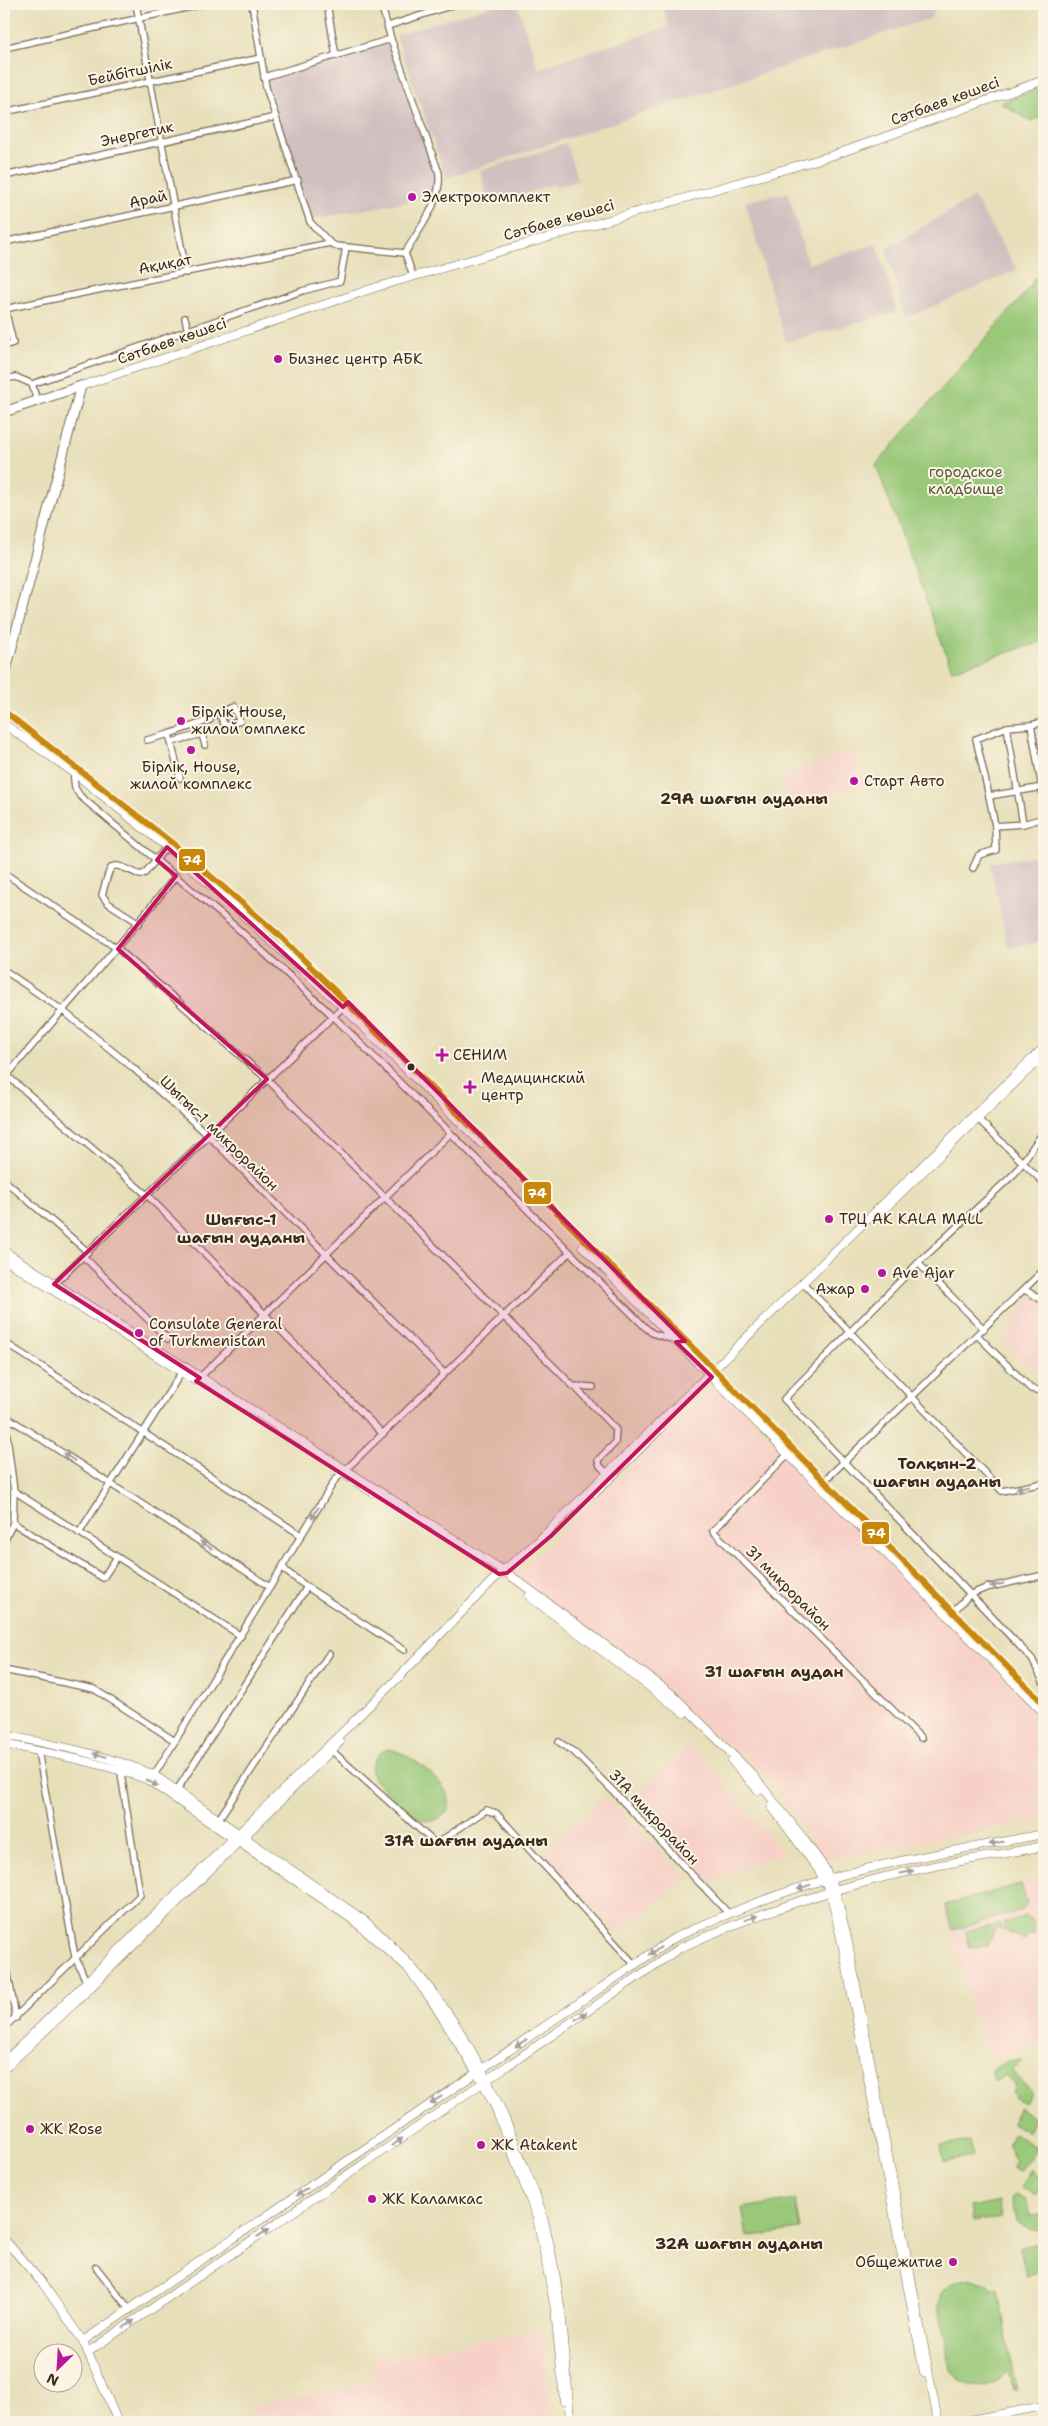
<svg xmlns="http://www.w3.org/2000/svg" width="1048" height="2426" viewBox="0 0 1048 2426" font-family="'Shantell Sans',sans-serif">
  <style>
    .built { fill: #f7d1c8 }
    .industrial { fill: #d2bfc0 }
    .green { fill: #98c878; stroke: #6a794b }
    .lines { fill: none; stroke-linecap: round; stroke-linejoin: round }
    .street-casing { stroke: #776954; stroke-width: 8 }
    .secondary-casing { stroke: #776954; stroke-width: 9 }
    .primary-casing { stroke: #776954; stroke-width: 11 }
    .street { stroke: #fff; stroke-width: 5.5 }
    .secondary { stroke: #fff; stroke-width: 8 }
    .primary { stroke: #fff; stroke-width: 9 }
    .bus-1-casing { stroke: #fcf5e5; stroke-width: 10 }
    .bus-1 { stroke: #c88708; stroke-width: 6 }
    .oneway { fill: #a79f9a }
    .marked { fill: #c2185b; fill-opacity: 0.2; stroke: #c2185b; stroke-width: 4; stroke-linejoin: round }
    .poi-dot { fill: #b5179e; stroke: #fcf5e5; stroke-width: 2 }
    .bus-dot { fill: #3b2a1e; stroke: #fcf5e5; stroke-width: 2 }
    .labels { text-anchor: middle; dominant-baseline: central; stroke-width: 4; stroke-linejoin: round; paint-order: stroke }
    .street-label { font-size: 15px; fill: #3b2a1e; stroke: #fcf5e5 }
    .poi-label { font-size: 15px; fill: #3b2a1e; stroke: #fcf5e5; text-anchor: start }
    .park-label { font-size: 15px; fill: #575939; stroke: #fcf5e5 }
    .neighbourhood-label { font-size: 16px; font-weight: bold; fill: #3b2a1e; stroke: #fcf5e5 }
    .line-badge { stroke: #fcf5e5; stroke-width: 2 }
    .badge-label { font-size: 14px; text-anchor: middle; font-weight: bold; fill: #fff }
  </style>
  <rect width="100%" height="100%" fill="#fcf5e5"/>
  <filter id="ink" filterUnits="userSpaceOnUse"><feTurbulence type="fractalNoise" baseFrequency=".02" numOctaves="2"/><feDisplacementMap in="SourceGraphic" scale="10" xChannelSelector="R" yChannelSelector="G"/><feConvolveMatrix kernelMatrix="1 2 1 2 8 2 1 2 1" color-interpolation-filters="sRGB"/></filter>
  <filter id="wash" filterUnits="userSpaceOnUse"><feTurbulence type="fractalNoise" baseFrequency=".0096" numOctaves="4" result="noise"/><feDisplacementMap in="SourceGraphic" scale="20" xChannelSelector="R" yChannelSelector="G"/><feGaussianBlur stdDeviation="1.12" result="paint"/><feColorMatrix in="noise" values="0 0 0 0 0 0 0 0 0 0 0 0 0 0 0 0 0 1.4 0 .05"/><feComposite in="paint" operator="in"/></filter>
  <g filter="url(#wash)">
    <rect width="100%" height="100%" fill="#e7dfb9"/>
    <g class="built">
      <path d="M853 749 864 784 790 809 783 777Z"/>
      <path d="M1030 1296 1044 1304V1360L1036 1368 1011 1355 1014 1351 1002 1344Z"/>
      <path d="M716 1382 1044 1719V1819L825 1860 768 1776 506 1580 549 1544Z"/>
      <path d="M691 1744 783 1853 707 1882 632 1800Z"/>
      <path d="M606 1797 687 1877 619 1933 540 1856Z"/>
      <path d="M1044 1877V2043L992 2059 979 2034 943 1904Z"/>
      <path d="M542 2330 552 2422H252L249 2407 376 2382 372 2358Z"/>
    </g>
    <g class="industrial">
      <path d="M498 4H517L538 68 669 27 662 4H936L931 18 446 178 396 35Z"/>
      <path d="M388 41 436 174 437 186 434 197 312 219 266 77Z"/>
      <path d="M566 143 578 181 555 187 554 184 503 201 502 197 488 200 480 171Z"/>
      <path d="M788 192 808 264 877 244 897 312 786 342 745 202Z"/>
      <path d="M974 197 1017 270 906 318 886 249Z"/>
      <path d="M1044 854V941L1008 948 990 863Z"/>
    </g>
    <g class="green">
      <path d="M1044 86V106L1040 118 1029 121 1001 103Z"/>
      <path d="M1044 271V641L952 670 876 465 1031 286 1033 279Z"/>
      <path d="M388 1749C408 1750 474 1799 440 1818 434 1821 426 1822 421 1819 409 1813 387 1791 376 1782 367 1768 373 1754 388 1749Z"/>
      <path d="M1021 1884 1027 1903 1022 1910 953 1930 945 1905Z"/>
      <path d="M1025 1916 1032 1921 1035 1934 1026 1937 1025 1940 1004 1930V1923Z"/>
      <path d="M1001 1924 1002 1930 996 1928 987 1946 970 1947 965 1931Z"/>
      <path d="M1023 2060 1012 2071 1031 2092 1025 2103 1014 2097 1015 2094 1012 2091 1015 2086 1006 2075 994 2082 992 2070 1006 2061Z"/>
      <path d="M1020 2107 1034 2118 1028 2133 1012 2123Z"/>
      <path d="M1013 2133 1037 2148 1020 2171 1012 2168 1015 2160 1008 2145Z"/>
      <path d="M970 2141 973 2156 944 2161 941 2146Z"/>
      <path d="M1031 2168 1043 2183 1036 2196 1028 2189H1022V2186Z"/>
      <path d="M1015 2195 1026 2199 1030 2216 1042 2215 1044 2211V2229C1032 2234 1026 2226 1016 2221L1011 2199Z"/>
      <path d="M795 2200 800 2229 747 2237 742 2208Z"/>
      <path d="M999 2201 1002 2217 973 2222 970 2207Z"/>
      <path d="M1044 2242V2272L1026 2276 1020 2247Z"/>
      <path d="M970 2278 988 2284 991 2289H998L1016 2390H1013L1008 2370 995 2383 985 2387 971 2386 960 2381 951 2370 939 2306 942 2293 952 2283Z"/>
    </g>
  </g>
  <g filter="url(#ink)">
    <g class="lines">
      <defs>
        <g id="street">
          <path d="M136 4 186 273"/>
          <path d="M252 4 266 87 310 222 330 243 336 246 405 253"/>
          <path d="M327 4 336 56"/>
          <path d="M381 4 391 39 439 173C442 202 419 229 405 253"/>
          <path d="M388 26 456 4"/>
          <path d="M4 48 204 4"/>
          <path d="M264 77 391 39"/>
          <path d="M4 112 261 58"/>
          <path d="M4 176 276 117"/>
          <path d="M4 242 298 180"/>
          <path d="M405 253 413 276"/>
          <path d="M4 309 330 243"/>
          <path d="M185 318 188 331"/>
          <path d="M4 346 13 343 5 309"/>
          <path d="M4 379 16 377 32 384 37 401"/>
          <path d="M32 384 302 291 340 281 346 247"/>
          <path d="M233 707 240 721 225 726 219 713Z"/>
          <path d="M196 725 202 734 205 745"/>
          <path d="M1031 725 1044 722"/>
          <path d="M1007 727 1031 725 1044 800"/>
          <path d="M169 734 210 720"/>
          <path d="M147 740 169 734 180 778"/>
          <path d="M172 742 202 734"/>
          <path d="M73 771 75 788 80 796 236 927 333 1016 645 1327 652 1333 677 1341"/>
          <path d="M989 796 995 826"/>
          <path d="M1023 824 1044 818"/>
          <path d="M973 868 979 855 996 850 995 826 1023 824 1007 727 976 739 989 796 1044 787"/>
          <path d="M4 873 118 949 267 1079 573 1386 593 1387"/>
          <path d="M139 923 108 903 102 895C112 861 108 860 140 875L145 873 168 845"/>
          <path d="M4 970 62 1010 132 1067 208 1135 444 1373"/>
          <path d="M4 1073 148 1196 383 1434"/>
          <path d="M4 1079C61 1011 121 945 176 876"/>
          <path d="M978 1119 1044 1183"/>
          <path d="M1044 1131 1015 1173 918 1263 784 1399 1032 1659 1044 1683"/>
          <path d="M4 1180 88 1252"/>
          <path d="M84 1257 168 1339"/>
          <path d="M918 1263 984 1329"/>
          <path d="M802 1282 1002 1491 1044 1483"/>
          <path d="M52 1286 345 1005"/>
          <path d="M1025 1290 1044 1301"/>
          <path d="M978 1336 1031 1389 1044 1391"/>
          <path d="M4 1342 301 1535"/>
          <path d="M196 1381 450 1134"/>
          <path d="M575 1387 616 1430 615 1443 598 1460 600 1466 607 1473"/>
          <path d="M4 1415 270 1587 335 1480 569 1253"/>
          <path d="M788 1454 713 1531 921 1738"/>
          <path d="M823 1482 1044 1270"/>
          <path d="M14 1491 241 1636"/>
          <path d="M13 1523 103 1578 117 1557"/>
          <path d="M79 1533 183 1370"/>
          <path d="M4 1541 13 1523 14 1491 4 1413"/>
          <path d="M283 1567 287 1572 307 1587 404 1650"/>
          <path d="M953 1612 969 1595 986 1588 1044 1575"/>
          <path d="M4 1670 94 1689 175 1741 270 1587"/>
          <path d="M559 1742 574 1752 613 1791 728 1913"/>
          <path d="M330 1749 436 1844 486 1810 496 1813 635 1965"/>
          <path d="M38 1751 75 1957 87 1983"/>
          <path d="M154 1775 175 1741"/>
          <path d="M177 1790 307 1587"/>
          <path d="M218 1820 329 1654"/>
          <path d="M4 1953 16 2018"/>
          <path d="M4 2028 140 1895 120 1767"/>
          <path d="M96 2267 130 2310"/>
        </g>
        <g id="secondary">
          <path d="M81 386 377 287 834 155 1044 80"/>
          <path d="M4 711 171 842 279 935 714 1369 1044 1704"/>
          <path d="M4 724 73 772 184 861 343 1007 482 1144"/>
          <path d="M880 1213 1044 1055"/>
          <path d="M583 1247 1044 1713"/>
          <path d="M4 1251 507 1573 672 1694 752 1774 803 1838 824 1867 835 1889 847 1937 938 2422"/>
          <path d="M4 1259 194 1380"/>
          <path d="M339 1471 372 1492"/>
          <path d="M595 1493 660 1429"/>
          <path d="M529 1596 684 1713"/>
          <path d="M4 1735C55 1745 105 1754 154 1775L364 1920C440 1985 485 2063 520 2156 528 2176 537 2196 543 2217 561 2284 566 2353 570 2422"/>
          <path d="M4 1744C52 1754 100 1762 146 1779L353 1920 407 1967 430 1998 483 2083 495 2107 537 2218 555 2309 564 2401"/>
          <path d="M732 1761 758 1790"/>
          <path d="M772 1807 818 1869 830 1891 843 1947 924 2373"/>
          <path d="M4 2062 400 1676 499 1574 536 1543 1044 1047"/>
          <path d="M4 2069 77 2001 340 1742"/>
          <path d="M4 2239 43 2284 83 2341 118 2422"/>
          <path d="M83 2341 674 1938C723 1915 772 1895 824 1880 896 1859 971 1848 1044 1834"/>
          <path d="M88 2352 680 1948C759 1912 840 1885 925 1868 964 1860 1005 1854 1044 1846"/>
          <path d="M959 2422 1044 2406"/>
        </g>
        <g id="primary">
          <path d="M4 412 81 386"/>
          <path d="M4 677 81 386"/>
        </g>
      </defs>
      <use href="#street" class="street-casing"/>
      <use href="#secondary" class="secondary-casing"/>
      <use href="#primary" class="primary-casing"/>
      <use href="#street" class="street"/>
      <use href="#secondary" class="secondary"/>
      <use href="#primary" class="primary"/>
      <defs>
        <path id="bus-1" d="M4 711 171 842 279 935 714 1369 1044 1704"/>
      </defs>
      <use href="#bus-1" class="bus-1-casing"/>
      <use href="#bus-1" class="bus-1"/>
    </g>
    <defs><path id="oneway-solid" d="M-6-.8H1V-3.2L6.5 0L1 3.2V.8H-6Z" transform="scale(1.25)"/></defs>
    <g class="oneway">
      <use href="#oneway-solid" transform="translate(69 1457) rotate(-147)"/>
      <use href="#oneway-solid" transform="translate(1023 1487) rotate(169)"/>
      <use href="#oneway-solid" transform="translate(315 1513) rotate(121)"/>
      <use href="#oneway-solid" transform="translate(206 1545) rotate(-147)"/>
      <use href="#oneway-solid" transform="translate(997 1585) rotate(168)"/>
      <use href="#oneway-solid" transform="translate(100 1755) rotate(-165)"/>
      <use href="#oneway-solid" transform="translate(152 1783) rotate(30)"/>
      <use href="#oneway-solid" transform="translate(996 1843) rotate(169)"/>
      <use href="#oneway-solid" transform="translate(907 1872) rotate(-13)"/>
      <use href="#oneway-solid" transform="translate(804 1887) rotate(161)"/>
      <use href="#oneway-solid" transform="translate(751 1918) rotate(-19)"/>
      <use href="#oneway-solid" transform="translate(655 1951) rotate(146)"/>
      <use href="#oneway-solid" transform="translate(581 2016) rotate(-34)"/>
      <use href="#oneway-solid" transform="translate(521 2043) rotate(146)"/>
      <use href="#oneway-solid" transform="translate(436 2100) rotate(146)"/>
      <use href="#oneway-solid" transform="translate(397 2142) rotate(-34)"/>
      <use href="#oneway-solid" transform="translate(302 2192) rotate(146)"/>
      <use href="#oneway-solid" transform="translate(263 2233) rotate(-34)"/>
      <use href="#oneway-solid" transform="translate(129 2324) rotate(-34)"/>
    </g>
  </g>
  <path class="marked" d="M167 847 343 1007 348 1002 685 1341 676 1342 712 1377 551 1536 507 1573 499 1574 196 1381 200 1378 54 1284 267 1079 118 949 176 876 157 860Z"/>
  <g class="poi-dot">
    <circle cx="412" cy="197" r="5"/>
    <circle cx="278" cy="359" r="5"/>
    <circle cx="181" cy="721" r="5"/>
    <circle cx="191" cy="750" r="5"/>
    <circle cx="854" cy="781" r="5"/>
    <path d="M439.5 1047.5h5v5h5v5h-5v5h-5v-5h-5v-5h5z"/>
    <path d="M467.5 1079.5h5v5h5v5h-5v5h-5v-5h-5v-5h5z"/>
    <circle cx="829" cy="1219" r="5"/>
    <circle cx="882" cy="1273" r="5"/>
    <circle cx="865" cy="1289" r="5"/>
    <circle cx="139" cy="1333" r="5"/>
    <circle cx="30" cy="2129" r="5"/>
    <circle cx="481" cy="2145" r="5"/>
    <circle cx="372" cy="2199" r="5"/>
    <circle cx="953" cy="2262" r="5"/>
  </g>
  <circle class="bus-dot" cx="411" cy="1067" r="4.5"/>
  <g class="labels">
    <g class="street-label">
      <text transform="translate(130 72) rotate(-12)">Бейбітшілік</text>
      <text transform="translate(945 101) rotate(-20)">Сәтбаев көшесі</text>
      <text transform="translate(137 134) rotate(-12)">Энергетик</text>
      <text transform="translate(148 199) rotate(-12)">Арай</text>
      <text transform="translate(559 220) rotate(-16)">Сәтбаев көшесі</text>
      <text transform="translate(165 264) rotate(-11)">Ақиқат</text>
      <text transform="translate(172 341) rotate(-19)">Сәтбаев көшесі</text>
      <text transform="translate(219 1133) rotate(44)">Шыгыс-1 микрорайон</text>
      <text transform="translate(788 1588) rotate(45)">31 микрорайон</text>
      <text transform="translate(654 1817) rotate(47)">31А микрорайон</text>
    </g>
    <g class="poi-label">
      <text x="422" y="197">Электрокомплект</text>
      <text x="288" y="359">Бизнес центр АБК</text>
      <text x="191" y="712">Бірлік House,<tspan x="191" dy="17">жилой омплекс</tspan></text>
      <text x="191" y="767" text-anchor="middle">Бірлік, House,<tspan x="191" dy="17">жилой комплекс</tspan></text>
      <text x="864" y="781">Старт Авто</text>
      <text x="453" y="1055">СЕНИМ</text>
      <text x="481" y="1078">Медицинский<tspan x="481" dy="17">центр</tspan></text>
      <text x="839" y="1219">ТРЦ AK KALA MALL</text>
      <text x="892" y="1273">Ave Ajar</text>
      <text x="855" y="1289" text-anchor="end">Ажар</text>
      <text x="149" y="1324">Consulate General<tspan x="149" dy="17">of Turkmenistan</tspan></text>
      <text x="40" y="2129">ЖК Rose</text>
      <text x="491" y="2145">ЖК Atakent</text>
      <text x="382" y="2199">ЖК Каламкас</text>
      <text x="943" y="2262" text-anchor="end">Общежитие</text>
    </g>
    <g class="park-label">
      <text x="966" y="472">городское<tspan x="966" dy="17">кладбище</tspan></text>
    </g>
    <g class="neighbourhood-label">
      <text x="744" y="798">29А шағын ауданы</text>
      <text x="241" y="1219">Шығыс-1<tspan x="241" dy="18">шағын ауданы</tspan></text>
      <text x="937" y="1463">Толқын-2<tspan x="937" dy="18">шағын ауданы</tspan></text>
      <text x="774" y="1671">31 шағын аудан</text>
      <text x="466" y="1840">31А шағын ауданы</text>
      <text x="739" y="2243">32А шағын ауданы</text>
    </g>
  </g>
  <g class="line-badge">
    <rect x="178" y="848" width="28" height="24" rx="5" fill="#c88708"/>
    <rect x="523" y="1181" width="29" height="24" rx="5" fill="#c88708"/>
    <rect x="861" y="1521" width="29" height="24" rx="5" fill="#c88708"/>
  </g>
  <g class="badge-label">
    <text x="192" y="865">74</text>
    <text x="537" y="1198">74</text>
    <text x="876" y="1538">74</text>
  </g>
  <rect width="1048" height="2426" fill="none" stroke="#fcf5e5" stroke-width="20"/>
  <g transform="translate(58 2368) rotate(205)"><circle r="24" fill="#fcf5e5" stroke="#afa495"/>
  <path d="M0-4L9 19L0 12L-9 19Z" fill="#b5179e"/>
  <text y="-8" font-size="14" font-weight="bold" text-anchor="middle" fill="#3b2a1e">N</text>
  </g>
</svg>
